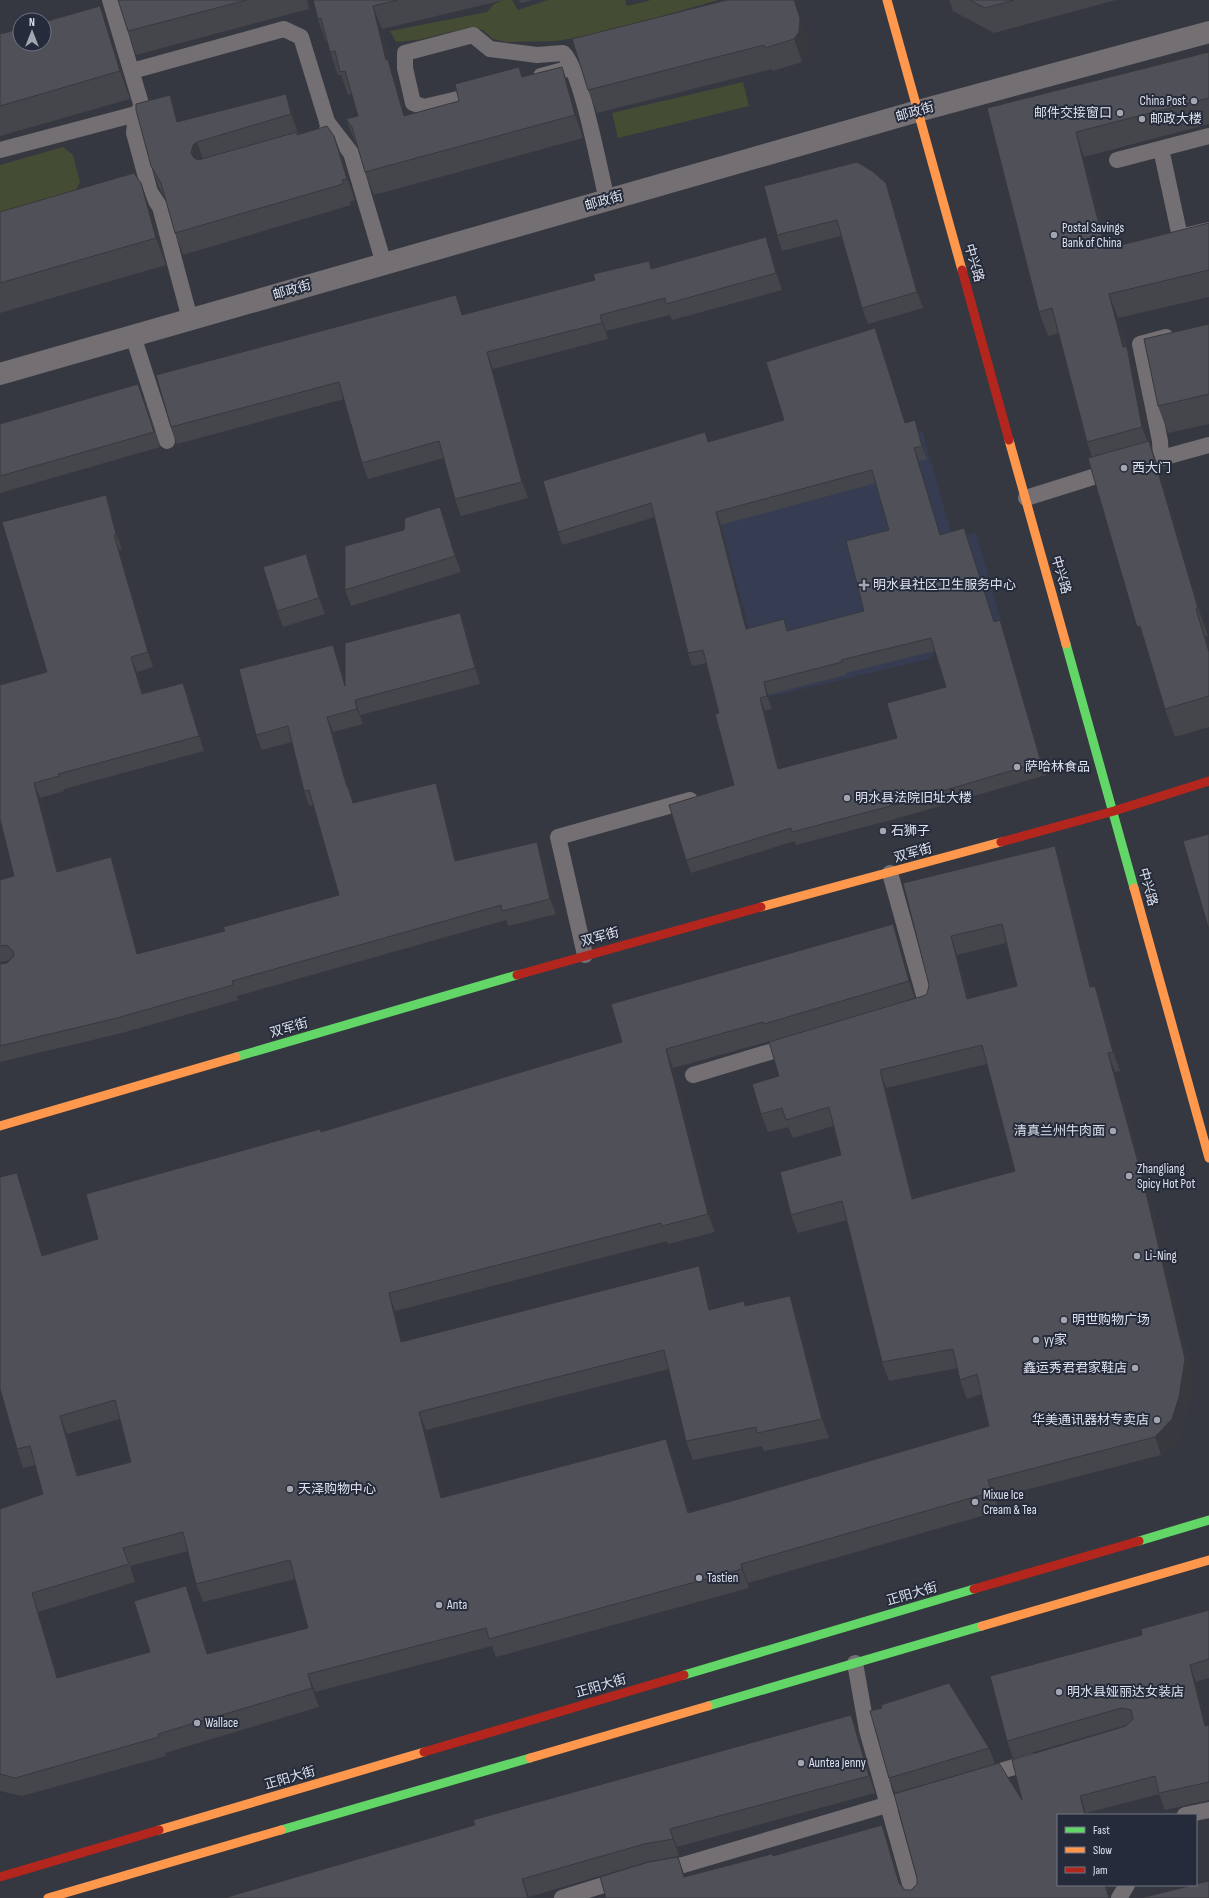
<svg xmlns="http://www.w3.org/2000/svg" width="1209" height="1898" viewBox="0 0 1209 1898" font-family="'Sofia Sans Condensed','Noto Sans SC',sans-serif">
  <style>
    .built { fill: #363d52 }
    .green { fill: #444c34 }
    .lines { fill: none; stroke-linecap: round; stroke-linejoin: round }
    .lane { stroke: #746f73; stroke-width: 16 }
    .street { stroke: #746f73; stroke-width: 22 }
    .fast { stroke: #63d668; stroke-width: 9 }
    .slow { stroke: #ff974d; stroke-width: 9 }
    .jam { stroke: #b3261e; stroke-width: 9 }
    .wall { fill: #45464c; fill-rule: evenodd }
    .shaded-wall { fill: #38393e }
    .building { fill: #505158; stroke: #38393e; fill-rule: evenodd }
    .poi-dot { fill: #a3a6b1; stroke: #262b3b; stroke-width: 1.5 }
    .labels { text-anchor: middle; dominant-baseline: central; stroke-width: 4; stroke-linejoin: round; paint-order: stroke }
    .poi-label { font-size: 13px; fill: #dee2ed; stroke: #262b3b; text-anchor: start }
    .street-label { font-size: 13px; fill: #dee2ed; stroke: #262b3b }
  </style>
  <rect width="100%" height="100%" fill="#353841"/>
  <path class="built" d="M922 430 953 539 976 532 1004 632 937 650 929 659 769 697 760 655 756 653 720 525 735 494 855 450Z"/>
  <g class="green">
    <path d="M503 0H512L518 10 548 0H625L627 6 651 0H718L600 34 556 41 506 42 493 39 483 30 470 27 418 40 396 42 390 31 487 12 494 4Z"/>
    <path d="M743 82 749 106 618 138 612 113Z"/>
    <path d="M63 147 73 155 80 182 75 192 0 213V165Z"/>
  </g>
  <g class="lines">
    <g class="lane">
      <path d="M110 0 142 107 136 114 134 133 150 192 160 207 190 319"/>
      <path d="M132 71 284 29 301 37 329 128 319 140 314 141"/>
      <path d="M541 76 567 69 573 70"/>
      <path d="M479 94 424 107 413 103 405 68V53L473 35 490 49 537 55 563 53C581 68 600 172 607 200"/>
      <path d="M327 122 351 153 384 264"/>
      <path d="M1161 149 1180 237 1209 230"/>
      <path d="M0 150 136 114"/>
      <path d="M1117 160 1209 136"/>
      <path d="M133 336 167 441"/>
      <path d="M1161 458 1160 441 1140 344 1166 337"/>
      <path d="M1026 498 1096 476 1209 445"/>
      <path d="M890 873 927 1006 917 1009"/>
      <path d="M585 955 558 837 690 800"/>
      <path d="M693 1075 793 1045"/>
      <path d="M855 1663 867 1730 914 1898"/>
      <path d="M984 1776 1034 1761"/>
      <path d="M1185 1815 1209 1810"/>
      <path d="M661 1868 683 1865 917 1796"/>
      <path d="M562 1898 623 1879"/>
      <path d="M1119 1898 1127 1885"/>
    </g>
    <path class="street" d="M0 374 918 111 1209 32"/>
    <g class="fast">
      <path d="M1066 644 1134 888"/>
      <path d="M236 1057 517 975"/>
      <path d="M1139 1541 1209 1520"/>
      <path d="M684 1675 974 1589"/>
      <path d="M708 1706 982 1626"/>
      <path d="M281 1830 530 1758"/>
    </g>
    <g class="slow">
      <path d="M887 0 962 270"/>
      <path d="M1009 440 1066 644"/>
      <path d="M1134 888 1209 1158"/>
      <path d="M761 907 1001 842"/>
      <path d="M0 1126 236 1057"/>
      <path d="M982 1626 1209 1560"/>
      <path d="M530 1758 708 1706"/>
      <path d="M159 1830 424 1752"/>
      <path d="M48 1898 281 1830"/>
    </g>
    <g class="jam">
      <path d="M962 270 1009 440"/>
      <path d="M1001 842 1114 811 1209 781"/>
      <path d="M517 975 761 907"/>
      <path d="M974 1589 1139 1541"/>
      <path d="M424 1752 684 1675"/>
      <path d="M0 1877 159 1830"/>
    </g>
  </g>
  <g class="wall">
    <path d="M118 0H307L309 9 136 55 128 31Z"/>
    <path d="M313 0H504L382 29 391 69 396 83 405 116 459 101 523 77 562 67 570 90 583 138 374 195 365 172 357 146 355 142 346 119 358 116 352 94 348 95 341 75H338L330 52 327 42H326L318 19Z"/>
    <path d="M519 0H533L520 3Z"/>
    <path d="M727 0 808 41 807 55 802 62 773 71 772 69 597 113 588 90Z"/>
    <path d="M949 0H1116L994 33 953 11Z"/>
    <path d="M110 33 130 99 0 136V34Z"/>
    <path d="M1209 52V124L1084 157 1108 249 1209 223V297L1118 318 1126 347H1127L1136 371 1149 442 1159 469 1208 636 1206 637 1209 648V727L1175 737 1165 709 1148 654V655L1092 457 1087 442 1059 333 1048 336 1039 312 987 108Z"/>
    <path d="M286 94 294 116 299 135 334 136 342 157 355 200 350 202 351 205 183 255 175 233 166 199 159 188 151 166 170 95 179 122Z"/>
    <path d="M141 183 151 211 166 265 0 313V212Z"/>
    <path d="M892 199 923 308 868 324 862 308 841 236 782 251 777 235Z"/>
    <path d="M772 253 782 290 672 320 670 315 606 331 608 339 493 369 528 498 461 516 455 499 444 458 368 479 362 463 344 399 177 444 171 427 463 315 595 280 649 261 652 269Z"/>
    <path d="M1209 324V424L1168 433 1158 406Z"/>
    <path d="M875 328 880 341 905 423 919 433 927 459 919 461 940 535 964 528 969 541 994 622 1000 620 1004 633 1046 775 902 817 796 845 795 841 691 873 686 860 734 785 719 713 706 663 692 666 688 653 655 517 562 545 558 532 708 442 784 420ZM876 483 889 530 864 611 788 631 747 628 721 525ZM935 651 946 687 897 738 780 769 765 711 772 709 768 695 846 675V673Z"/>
    <path d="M144 399 160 447 0 493V424Z"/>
    <path d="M106 495 111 510 122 549 119 550 153 667 137 672 143 693 183 683 189 698 204 751 64 789V791L40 798 58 871 111 857 117 872 138 954 225 931 339 895 314 805 309 806 304 791 292 742 262 750 256 735 339 660 345 683 460 613 466 628 480 684 360 715 363 724 333 732 348 787 354 803 441 798 457 861 542 857 556 914 508 926 506 920 237 996 238 1000 122 1033 0 1062V964L7 963 10 960 0 962V880L14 876 47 672Z"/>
    <path d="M440 507 446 522 461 572 351 606 345 590 404 530Z"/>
    <path d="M306 554 312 569 325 614 283 627 277 611Z"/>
    <path d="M1062 865 1092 987 1095 986 1102 1004 1120 1071 1115 1072 1151 1203 1192 1378 1186 1415 1179 1438 1161 1455 995 1498 999 1511 748 1583 749 1588 496 1657 492 1646 315 1692 319 1707 165 1753 166 1756 22 1796 0 1791V1509L43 1494 35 1465 23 1468 17 1449 24 1191 43 1255 98 1239 321 1132 622 1042 900 943 915 999 923 996 927 994 929 985 903 883ZM1006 943 1017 986 969 999 957 955ZM770 1041 779 1076 761 1114 768 1132 788 1127 793 1138 833 1126 841 1155 791 1215 798 1233 847 1220 882 1362 889 1381 958 1368 960 1380 967 1399 981 1394 989 1426 746 1497 689 1513 673 1458 666 1439 443 1497 426 1430 669 1369 686 1441 693 1460 762 1446 764 1451 829 1438 797 1315 790 1296 746 1306 744 1301 712 1310 706 1285 699 1266 403 1341 395 1311 667 1241 668 1244 715 1232 673 1068ZM987 1064 1015 1171 914 1198 886 1088ZM120 1419 131 1462 79 1476 67 1434ZM188 1551 196 1584 203 1602 295 1579 308 1628 208 1654 192 1604 150 1652 58 1678 38 1612 135 1582 130 1566Z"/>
    <path d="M1209 1610V1678L1196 1682 1207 1726 1209 1725V1800L1165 1810 1159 1794 1086 1813 1087 1815H1058V1885H1107L1110 1898H606L685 1877 773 1856 888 1842 901 1885 905 1890H911L1022 1800 1127 1725 1013 1758 1007 1741 1142 1635Z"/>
    <path d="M882 1708 989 1748 995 1764 895 1793 889 1778Z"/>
    <path d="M851 1715 858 1732 875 1793 677 1847 679 1856 650 1861 529 1897 224 1898Z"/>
  </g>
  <g class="shaded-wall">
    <path d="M794 0H796L808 41 807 55 802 62 794 39Z"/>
    <path d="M100 6 110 33 130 99 120 71Z"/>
    <path d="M373 6 382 29 391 69 396 83 412 140 404 116 386 60Z"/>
    <path d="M562 67 570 90 583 138 575 115Z"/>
    <path d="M286 94 294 116 299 136 291 114Z"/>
    <path d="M170 95 178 117 185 144 177 122Z"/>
    <path d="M1076 132 1084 157 1114 274 1105 249Z"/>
    <path d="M334 136 342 157 355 200 347 179Z"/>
    <path d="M197 142 205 164 199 175 191 153 193 145Z"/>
    <path d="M141 183 151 211 166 265 156 238Z"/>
    <path d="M886 183 892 199 923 308 917 292Z"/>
    <path d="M766 237 772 253 782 290 776 273Z"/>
    <path d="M1109 294 1118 318 1131 369 1127 347 1136 371 1149 442 1159 469 1208 636 1198 608 1151 451 1142 427Z"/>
    <path d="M456 295 462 311 468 332 462 315Z"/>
    <path d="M600 315 606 331 608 339 602 323Z"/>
    <path d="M875 328 880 341 909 436 905 423Z"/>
    <path d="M487 352 493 369 528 498 522 482Z"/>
    <path d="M915 420 927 459 922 446Z"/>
    <path d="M914 448 919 461 944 548 940 535Z"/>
    <path d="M106 495 111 510 122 549 116 534Z"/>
    <path d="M440 507 446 522 461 572 455 556Z"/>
    <path d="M716 512 721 525 751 641 746 629Z"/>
    <path d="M964 528 969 541 998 635 994 622Z"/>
    <path d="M114 535 119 550 153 667 148 652Z"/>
    <path d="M306 554 312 569 325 614 319 598Z"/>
    <path d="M1196 609 1209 648V652Z"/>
    <path d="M460 613 466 628 480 684 475 668Z"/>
    <path d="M1000 620 1004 633 1046 775 1041 762Z"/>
    <path d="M1140 626 1150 653 1148 655 1137 627Z"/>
    <path d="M333 645 339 660 351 701 345 686Z"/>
    <path d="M131 657 137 672 147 709 142 694Z"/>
    <path d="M764 682 768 695 772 709 767 696Z"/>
    <path d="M183 683 189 698 204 751 199 736Z"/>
    <path d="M760 698 765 711 783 782 778 769Z"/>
    <path d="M355 700 363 724 357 709Z"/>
    <path d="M327 717 333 732 352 802 347 787Z"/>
    <path d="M34 783 40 798 62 887 57 872Z"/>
    <path d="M436 783 441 798 461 876 455 861Z"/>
    <path d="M348 787 354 802 358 819Z"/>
    <path d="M537 842 542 857 556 914 550 899Z"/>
    <path d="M1055 846 1062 865 1097 1006 1090 987Z"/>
    <path d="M111 857 117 872 143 969 137 954Z"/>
    <path d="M893 924 900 943 915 1000 909 981Z"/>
    <path d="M951 936 957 955 974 1018 967 999Z"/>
    <path d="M1095 986 1102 1004 1120 1071 1113 1052Z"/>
    <path d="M666 1049 673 1068 715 1232 708 1214Z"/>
    <path d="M1108 1053 1115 1072 1151 1203 1192 1378 1186 1415 1179 1438 1161 1455 1155 1437Z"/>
    <path d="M880 1070 886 1088 919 1217 912 1199Z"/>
    <path d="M17 1173 24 1191 49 1274 42 1256Z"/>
    <path d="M699 1266 706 1285 716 1329 709 1310Z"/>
    <path d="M389 1293 395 1311 408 1360 401 1342Z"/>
    <path d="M790 1296 797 1315 829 1438 822 1419Z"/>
    <path d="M419 1412 426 1430 448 1517 441 1498Z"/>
    <path d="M60 1416 67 1434 84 1495 77 1476Z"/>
    <path d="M666 1439 673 1458 694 1532 688 1513Z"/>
    <path d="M988 1480 995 1498 999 1511 992 1492Z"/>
    <path d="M741 1564 748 1583 749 1588 742 1569Z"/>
    <path d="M186 1586 192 1604 214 1673 207 1654Z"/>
    <path d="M32 1593 38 1612 63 1697 57 1678Z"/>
    <path d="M1190 1665 1196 1682 1209 1735 1205 1726Z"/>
    <path d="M308 1674 315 1692 319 1707 312 1688Z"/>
    <path d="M851 1715 858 1732 875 1793 869 1776Z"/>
    <path d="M1080 1796 1086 1813 1087 1815H1085Z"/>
    <path d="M882 1825 888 1842 904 1898 899 1883Z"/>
    <path d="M670 1829 677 1847 679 1856 673 1839Z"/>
    <path d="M678 1857 684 1874 690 1895 684 1877Z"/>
    <path d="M522 1879 529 1898H528Z"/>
    <path d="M1105 1885H1107L1110 1898H1109Z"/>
  </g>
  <g class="building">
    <path d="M118 0H247L128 31Z"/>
    <path d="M313 0H398L373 6 386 60H388L404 116 459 101 455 84 519 67 522 77 562 67 575 115 365 172 352 127 346 119 358 116 345 71 340 72 335 51 330 52 321 18 318 19Z"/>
    <path d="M727 0H794L800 18 799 32 794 39 765 48 764 45 588 90 572 39Z"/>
    <path d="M970 0H1014L985 8Z"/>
    <path d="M100 6 120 71 0 106V34L20 29V44H44V22Z"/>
    <path d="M1209 52V98L1076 132 1105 249 1209 223V270L1109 294 1123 347H1127L1142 427 1087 442 1052 308 1039 312 987 108Z"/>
    <path d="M286 94 291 114 197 142 193 145 191 153 194 158 198 160 297 132V135L327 126 334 136 347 179 342 180 343 184 175 233 161 183 151 166 136 110V104L170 95 177 122Z"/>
    <path d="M857 162 872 171 886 183 917 292 862 308 837 220 777 235 764 186Z"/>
    <path d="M134 173 141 183 156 238 0 283V212Z"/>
    <path d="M766 237 776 273 666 304 665 298 600 315 602 323 487 352 522 482 455 499 439 441 362 463 339 382 171 427 156 375 456 295 462 315 595 280 593 274 649 261 651 269Z"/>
    <path d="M1209 324V394L1158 406 1144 339Z"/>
    <path d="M875 328 905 423 915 420 922 446 914 448 940 535 964 528 994 622 1000 620 1041 762 898 804 792 832 791 828 686 860 669 805 734 785 715 714 719 713 703 650 688 653 651 503 558 532 543 481 705 432 708 442 784 420 766 362ZM872 470 889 530 846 541 864 611 787 631 784 619 746 629 716 512ZM931 638 946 687 887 703 897 738 778 769 760 698 767 696 764 682 842 662 841 660Z"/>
    <path d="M138 384 154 432 0 476V424Z"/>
    <path d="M1149 441 1198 608 1196 609 1209 652V696L1165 709 1140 626 1137 627 1088 458Z"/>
    <path d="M106 495 116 534 114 535 148 652 131 657 142 694 183 683 199 736 58 774 59 776 34 783 57 872 111 857 137 954 225 931 223 927 339 895 309 790 304 791 288 726 256 735 239 669 333 645 345 686V643L460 613 475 668 355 700 357 709 327 717 347 787H348L353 803 436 783 455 861 537 842 550 899 502 911 501 905 232 981 233 985 117 1018 0 1046V964L7 963 14 956 13 951 7 945 0 946V880L14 876 0 819V685L47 672 2 522Z"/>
    <path d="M440 507 455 556 345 590V546L404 530 405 518Z"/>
    <path d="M306 554 319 598 277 611 263 567Z"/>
    <path d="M1209 834V930L1183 841Z"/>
    <path d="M1055 846 1090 987 1095 986 1113 1052 1108 1053 1144 1184 1185 1359 1179 1397 1172 1419 1155 1437 988 1480 992 1492 741 1564 742 1569 489 1639 486 1628 308 1674 312 1688 158 1734 159 1737 15 1778 0 1774V1509L43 1494 30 1446 17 1449 0 1389V1177L17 1173 42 1256 98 1239 86 1194 320 1129 321 1132 622 1042 611 1004 893 924 909 981 764 1024 763 1022 666 1049 708 1214 662 1226 661 1223 389 1293 401 1342 699 1266 709 1310 744 1301 745 1306 790 1296 822 1419 757 1433 756 1427 686 1441 664 1350 419 1412 441 1498 666 1439 688 1513 746 1497 989 1426 977 1374 960 1380 953 1349 882 1362 842 1201 791 1215 780 1172 841 1155 829 1107 786 1120 782 1108 761 1114 752 1084 779 1076 769 1042 923 996 927 994 929 985 903 883ZM1002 924 1017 986 967 999 951 936ZM982 1045 1015 1171 912 1199 880 1070ZM115 1400 131 1462 77 1476 60 1416ZM183 1532 196 1584 290 1560 308 1628 207 1654 186 1586 134 1601 150 1652 57 1678 32 1593 129 1564 123 1548Z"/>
    <path d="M1209 1610V1659L1190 1665 1205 1726 1209 1725V1782L1159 1793 1155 1776 1080 1796 1085 1815H1058V1885H1105L1109 1898H606L600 1877 649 1862 678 1857 684 1877 772 1854 773 1856 882 1825 899 1883 905 1890H911L917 1884V1878L894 1794 999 1763 1022 1800 1012 1760 1126 1726 1133 1719 1131 1710 1121 1708 1007 1741 990 1676 1142 1635 1141 1629Z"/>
    <path d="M949 1683 989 1748 889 1778 870 1711 882 1708 881 1705Z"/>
    <path d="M851 1715 869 1776 670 1829 673 1839 644 1844 522 1879 528 1898H224L475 1825 473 1820Z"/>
    <path d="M1209 1881V1898H1141L1193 1885H1196V1884Z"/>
  </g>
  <g class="poi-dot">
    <circle cx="1194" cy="101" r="4"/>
    <circle cx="1120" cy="113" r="4"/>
    <circle cx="1142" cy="119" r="4"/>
    <circle cx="1054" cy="235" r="4"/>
    <circle cx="1124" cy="468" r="4"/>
    <path d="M862 579h4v4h4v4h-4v4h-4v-4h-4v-4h4z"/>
    <circle cx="1017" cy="767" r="4"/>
    <circle cx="847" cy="798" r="4"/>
    <circle cx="883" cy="831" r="4"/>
    <circle cx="1113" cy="1131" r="4"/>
    <circle cx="1129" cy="1176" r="4"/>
    <circle cx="1137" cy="1256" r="4"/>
    <circle cx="1064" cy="1320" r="4"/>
    <circle cx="1036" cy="1340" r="4"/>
    <circle cx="1135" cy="1368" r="4"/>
    <circle cx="1157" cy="1420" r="4"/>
    <circle cx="290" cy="1489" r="4"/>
    <circle cx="975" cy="1502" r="4"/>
    <circle cx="699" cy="1578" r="4"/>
    <circle cx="439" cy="1605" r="4"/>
    <circle cx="1059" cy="1692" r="4"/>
    <circle cx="197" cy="1723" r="4"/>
    <circle cx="801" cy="1763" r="4"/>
  </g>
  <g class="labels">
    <g class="poi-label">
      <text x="1186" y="101" text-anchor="end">China Post</text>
      <text x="1112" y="113" text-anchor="end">邮件交接窗口</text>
      <text x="1150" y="119">邮政大楼</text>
      <text x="1062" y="228">Postal Savings<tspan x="1062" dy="15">Bank of China</tspan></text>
      <text x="1132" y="468">西大门</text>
      <text x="873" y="585">明水县社区卫生服务中心</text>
      <text x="1025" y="767">萨哈林食品</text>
      <text x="855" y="798">明水县法院旧址大楼</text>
      <text x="891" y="831">石狮子</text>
      <text x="1105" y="1131" text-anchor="end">清真兰州牛肉面</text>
      <text x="1137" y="1169">Zhangliang<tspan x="1137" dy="15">Spicy Hot Pot</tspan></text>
      <text x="1145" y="1256">Li-Ning</text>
      <text x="1072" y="1320">明世购物广场</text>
      <text x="1044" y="1340">yy家</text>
      <text x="1127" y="1368" text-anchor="end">鑫运秀君君家鞋店</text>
      <text x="1149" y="1420" text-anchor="end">华美通讯器材专卖店</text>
      <text x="298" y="1489">天泽购物中心</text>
      <text x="983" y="1495">Mixue Ice<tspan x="983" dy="15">Cream &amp; Tea</tspan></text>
      <text x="707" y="1578">Tastien</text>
      <text x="447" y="1605">Anta</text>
      <text x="1067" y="1692">明水县娅丽达女装店</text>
      <text x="205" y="1723">Wallace</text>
      <text x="809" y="1763">Auntea Jenny</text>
    </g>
    <g class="street-label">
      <text transform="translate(915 112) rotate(-16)">邮政街</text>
      <text transform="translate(604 201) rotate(-16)">邮政街</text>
      <text transform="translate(974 263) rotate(74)">中兴路</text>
      <text transform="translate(292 290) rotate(-16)">邮政街</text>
      <text transform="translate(1061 575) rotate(74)">中兴路</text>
      <text transform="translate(913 853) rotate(-15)">双军街</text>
      <text transform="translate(1148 887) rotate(75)">中兴路</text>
      <text transform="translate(600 937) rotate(-15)">双军街</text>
      <text transform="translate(289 1028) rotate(-16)">双军街</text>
      <text transform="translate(912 1594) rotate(-16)">正阳大街</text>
      <text transform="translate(601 1686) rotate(-16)">正阳大街</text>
      <text transform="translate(290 1778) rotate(-16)">正阳大街</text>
    </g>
  </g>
  <rect x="1057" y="1814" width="140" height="72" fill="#262b3b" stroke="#707482"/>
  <rect x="1065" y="1827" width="20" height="6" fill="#63d668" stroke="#707482"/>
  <text x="1093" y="1834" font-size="12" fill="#dee2ed">Fast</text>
  <rect x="1065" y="1847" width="20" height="6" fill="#ff974d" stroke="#707482"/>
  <text x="1093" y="1854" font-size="12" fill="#dee2ed">Slow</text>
  <rect x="1065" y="1867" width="20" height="6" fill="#b3261e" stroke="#707482"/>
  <text x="1093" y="1874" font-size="12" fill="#dee2ed">Jam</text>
  <g transform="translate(32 32)"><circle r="19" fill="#262b3b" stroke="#707482"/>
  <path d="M0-3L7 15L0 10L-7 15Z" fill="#a3a6b1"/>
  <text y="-6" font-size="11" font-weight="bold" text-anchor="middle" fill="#dee2ed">N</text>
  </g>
</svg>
